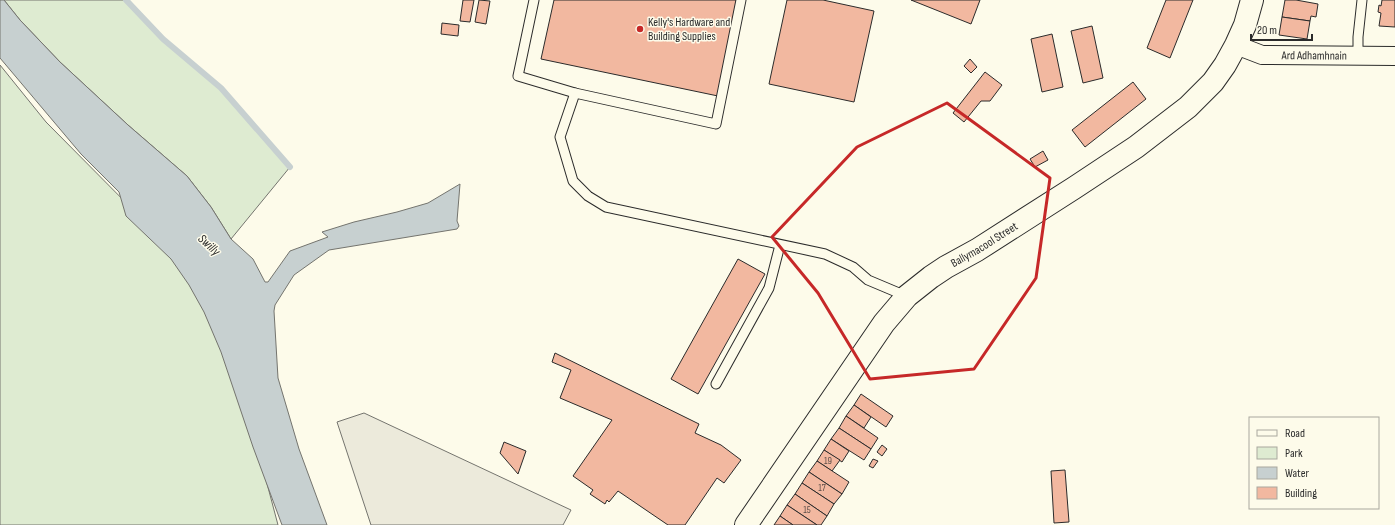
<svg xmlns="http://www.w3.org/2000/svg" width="1395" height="525" viewBox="0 0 1395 525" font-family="'Sofia Sans Condensed',sans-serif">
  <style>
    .green { fill: #deebd1; stroke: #74746e }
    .parking { fill: #eceadb; stroke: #74746e }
    .water { fill: #c7d0d0; stroke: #74746e }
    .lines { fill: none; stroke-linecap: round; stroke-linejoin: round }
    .stream { stroke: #c7d0d0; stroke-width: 6 }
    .building { fill: #f2b8a0; stroke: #2b2b2b }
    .service-casing { stroke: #2b2b2b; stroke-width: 11 }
    .minor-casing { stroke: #2b2b2b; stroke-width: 20 }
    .secondary-casing { stroke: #2b2b2b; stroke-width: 24 }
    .service { stroke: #fdfbea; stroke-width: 9 }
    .minor { stroke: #fdfbea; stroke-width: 18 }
    .secondary { stroke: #fdfbea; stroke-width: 22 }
    .marked { fill: none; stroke: #c62828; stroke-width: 3; stroke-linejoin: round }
    .poi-dot { fill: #c62828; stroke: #fdfbea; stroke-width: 1.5 }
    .labels { text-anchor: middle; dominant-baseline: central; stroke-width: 3; stroke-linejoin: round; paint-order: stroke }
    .number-label { font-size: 10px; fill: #5d4e48 }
    .poi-label { font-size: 12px; fill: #2b2b2b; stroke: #fdfbea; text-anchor: start }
    .street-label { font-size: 12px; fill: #2b2b2b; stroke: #fdfbea }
    .water-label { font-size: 13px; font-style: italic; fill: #2b2b2b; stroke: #fdfbea }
  </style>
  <rect width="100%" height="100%" fill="#fdfbea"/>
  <g class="green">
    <path d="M4 0H126L163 40 221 88 290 167 231 239 211 207 187 176 128 125 60 62 20 20Z"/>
    <path d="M0 65 46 122 155 232 203 296 239 378 278 525H0Z"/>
  </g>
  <path class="parking" d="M364 413 571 510 563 525H371L337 422Z"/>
  <path class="water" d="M0 0H4L20 20 60 62 128 125 187 176 211 207 231 239 253 259 265 282H268L290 251 328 237 322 232 354 222 397 212 428 203 460 184 457 221 459 226 457 229 329 250 294 275 275 305 274 311 278 378 299 449 327 525H282L253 447 221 352 204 312 189 285 171 259 126 216 119 192 81 154 0 58Z"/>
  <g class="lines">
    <path class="stream" d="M126 0 163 39 221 88 290 167"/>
  </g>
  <g class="building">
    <path d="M463 0H474L470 22 460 21Z"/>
    <path d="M479 0 490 1 486 24 475 22Z"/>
    <path d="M554 0H738L718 96 541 59Z"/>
    <path d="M787 0H823L874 11 854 102 769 84Z"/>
    <path d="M911 0H980L971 24Z"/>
    <path d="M1166 0H1193L1170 58 1147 48Z"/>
    <path d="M1285 0H1296L1318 4 1316 17 1311 16 1310 21 1282 17Z"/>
    <path d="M1382 0H1395V27L1379 26 1381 13 1378 12 1379 5 1381 6Z"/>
    <path d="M1282 17 1310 21 1307 39 1279 35Z"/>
    <path d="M442 23 459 25 458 36 441 34Z"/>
    <path d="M1092 26 1103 78 1083 83 1071 31Z"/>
    <path d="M1052 34 1063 87 1042 92 1031 39Z"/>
    <path d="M970 59 977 67 971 73 964 66Z"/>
    <path d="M985 72 1002 85 990 101H981L964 122 953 113Z"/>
    <path d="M1133 82 1146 99 1085 147 1072 130Z"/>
    <path d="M1043 151 1048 160 1035 167 1030 159Z"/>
    <path d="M738 259 765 274 698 394 671 379Z"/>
    <path d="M555 353 699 424 695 433 721 445 741 460 724 483 717 478 685 525H668L618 491 609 502 607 500 605 504 590 494 593 490 573 476 612 420 560 398 571 370 552 362Z"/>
    <path d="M861 394 893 416 886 427 854 405Z"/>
    <path d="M854 405 871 417 864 428 846 416Z"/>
    <path d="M846 416 878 438 871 449 839 428Z"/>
    <path d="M839 428 871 449 864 460 831 439Z"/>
    <path d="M831 439 849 451 842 462 824 450Z"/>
    <path d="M504 442 526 451 518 474 500 453Z"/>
    <path d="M882 445 887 449 882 456 877 452Z"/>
    <path d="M824 450 840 460 832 471 817 461Z"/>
    <path d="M873 459 878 461 873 468 869 466Z"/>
    <path d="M817 461 849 482 842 494 809 472Z"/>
    <path d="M1065 470 1069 522 1054 523 1051 471Z"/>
    <path d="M809 472 842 494 834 504 802 483Z"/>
    <path d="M802 483 834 504 827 516 795 494Z"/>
    <path d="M795 494 827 516 821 525H817L787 505Z"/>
    <path d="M787 505 817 525H793L780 516Z"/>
    <path d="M780 516 793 525H774Z"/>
  </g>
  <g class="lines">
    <defs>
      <g id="service">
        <path d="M534 0 518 76 575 93"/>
        <path d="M741 0 716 124 575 93 560 137 573 181 588 196 606 207 825 254 853 267 868 280 906 296"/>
        <path d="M1358 55V37L1362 0"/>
        <path d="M716 384 769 288 780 245"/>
      </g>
      <g id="minor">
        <path id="s1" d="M1236 45 1262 55 1395 56"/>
      </g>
      <g id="secondary">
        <path id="s2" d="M746 525 884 323 907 296 931 277 946 267 977 250 1074 188 1136 147 1188 107 1213 82 1225 65 1236 45 1245 25 1252 0"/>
      </g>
    </defs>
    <use href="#service" class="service-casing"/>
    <use href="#minor" class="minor-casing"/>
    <use href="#secondary" class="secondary-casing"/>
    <use href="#service" class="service"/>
    <use href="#minor" class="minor"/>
    <use href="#secondary" class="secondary"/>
  </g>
  <path class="marked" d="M947 103 1050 178 1036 278 974 369 870 379 818 293 772 237 857 147Z"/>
  <circle class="poi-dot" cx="640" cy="29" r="4"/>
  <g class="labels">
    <g class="number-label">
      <text x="828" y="461">19</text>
      <text x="822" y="488">17</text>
      <text x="807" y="510">15</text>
    </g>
    <g class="poi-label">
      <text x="648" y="22">Kelly's Hardware and<tspan x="648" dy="14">Building Supplies</tspan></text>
    </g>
    <g class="street-label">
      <text stroke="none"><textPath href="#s1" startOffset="80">Ard Adhamhnain</textPath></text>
      <text stroke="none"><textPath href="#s2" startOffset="373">Ballymacool Street</textPath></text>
    </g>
    <g class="water-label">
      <text transform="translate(209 245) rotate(42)">Swilly</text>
    </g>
  </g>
  <rect x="1249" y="417" width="130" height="92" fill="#fdfbea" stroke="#a9a89e"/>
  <rect x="1257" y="430" width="20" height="6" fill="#fdfbea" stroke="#a9a89e"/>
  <text x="1285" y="437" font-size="12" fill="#2b2b2b">Road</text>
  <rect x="1257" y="447" width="20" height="12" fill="#deebd1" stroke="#a9a89e"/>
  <text x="1285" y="457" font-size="12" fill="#2b2b2b">Park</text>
  <rect x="1257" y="467" width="20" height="12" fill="#c7d0d0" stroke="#a9a89e"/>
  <text x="1285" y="477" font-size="12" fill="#2b2b2b">Water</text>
  <rect x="1257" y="487" width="20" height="12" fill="#f2b8a0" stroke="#a9a89e"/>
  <text x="1285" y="497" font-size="12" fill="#2b2b2b">Building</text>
  <path d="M1251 34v6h61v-6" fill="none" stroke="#2b2b2b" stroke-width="2"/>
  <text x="1257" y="34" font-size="12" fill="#2b2b2b" stroke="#fdfbea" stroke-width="3" paint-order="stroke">20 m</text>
</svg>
